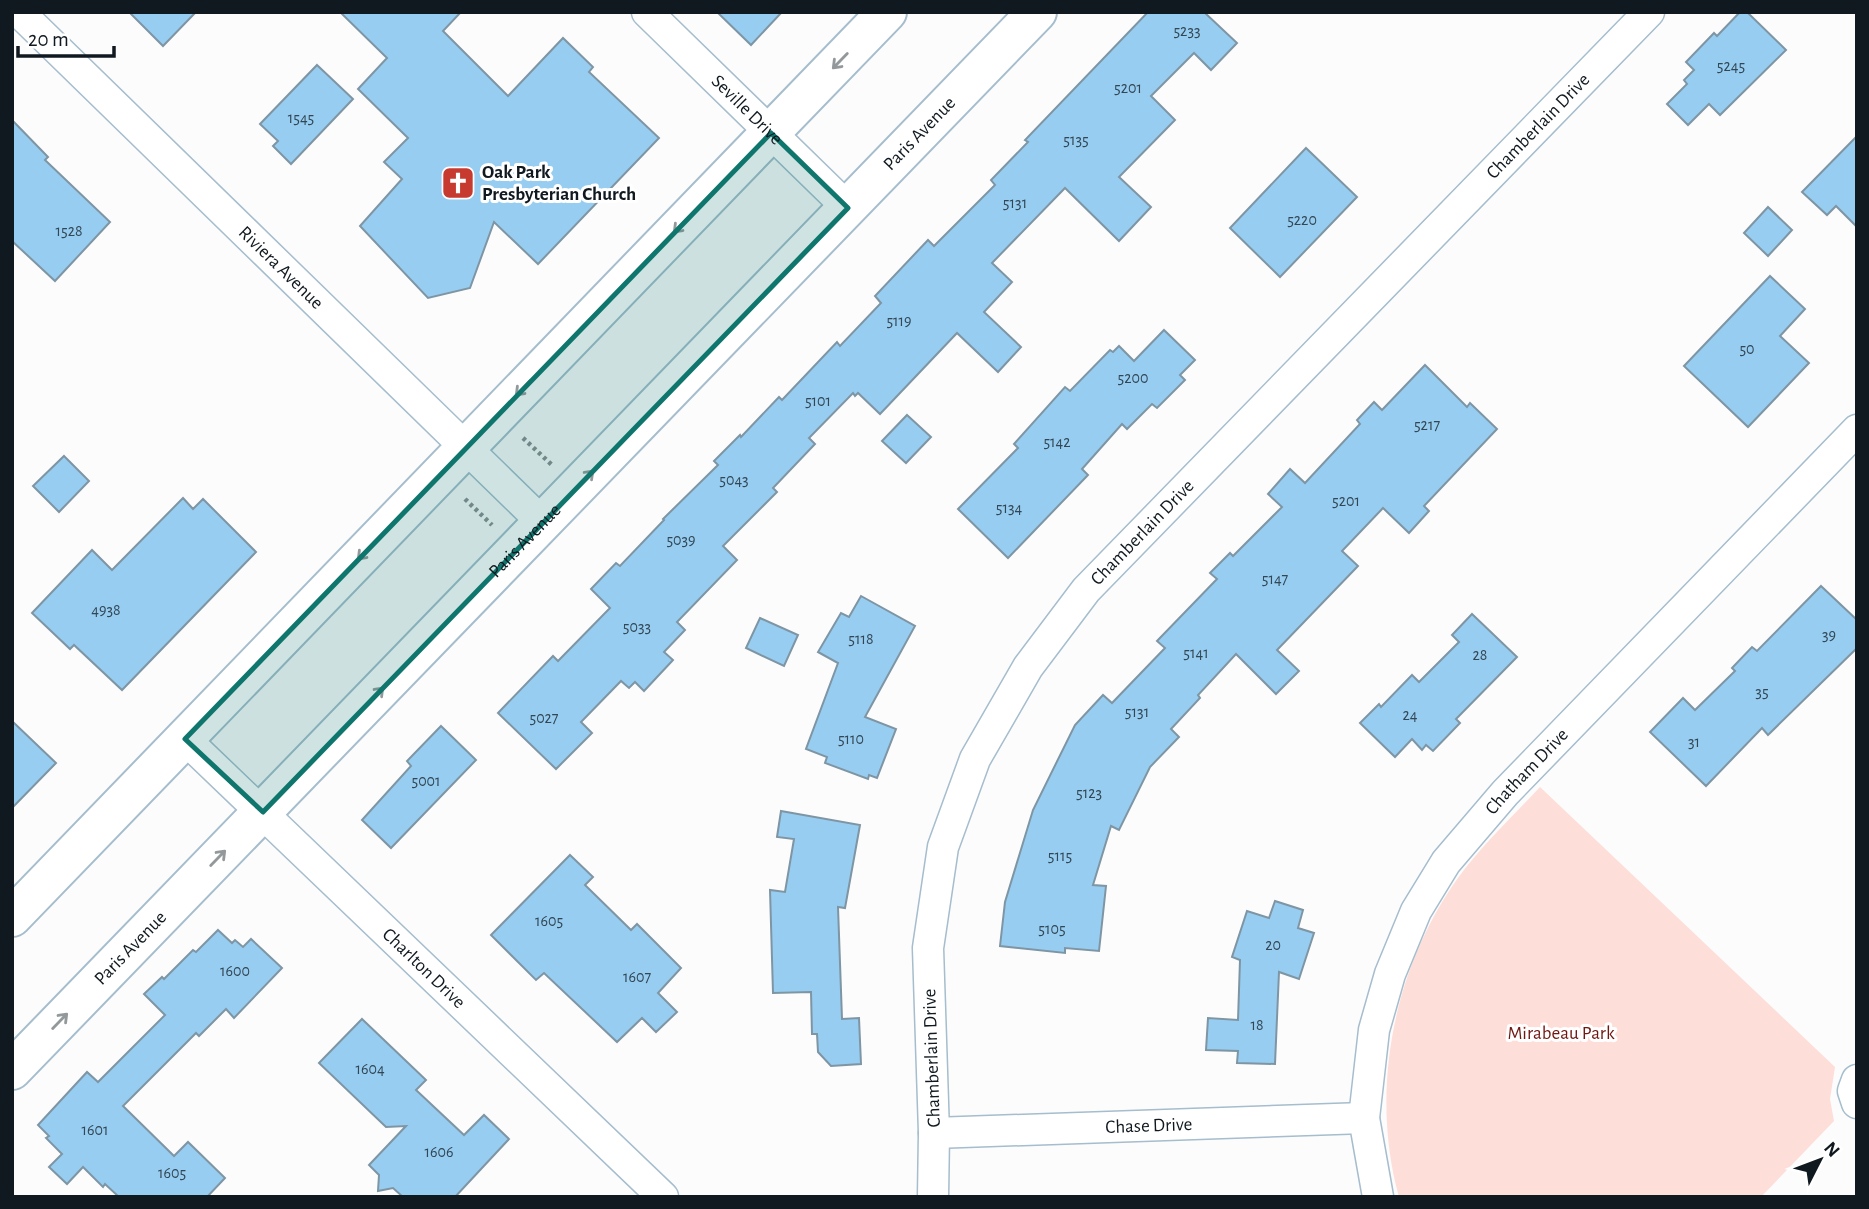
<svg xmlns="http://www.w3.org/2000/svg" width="1869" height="1209" viewBox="0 0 1869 1209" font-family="'Alegreya Sans',sans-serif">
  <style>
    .green { fill: #feded9 }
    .building { fill: #97cdf1; stroke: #7e95a4; stroke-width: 2 }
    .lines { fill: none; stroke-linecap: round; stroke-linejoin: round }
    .street-casing { stroke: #a5bdcd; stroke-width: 33 }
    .secondary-casing { stroke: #a5bdcd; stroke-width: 42 }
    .path { stroke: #898d90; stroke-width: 4.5; stroke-dasharray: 3.5 3.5; stroke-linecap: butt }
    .street { stroke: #fff; stroke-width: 30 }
    .secondary { stroke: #fff; stroke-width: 38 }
    .oneway { stroke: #93989a }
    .marked { fill: #0f766e; fill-opacity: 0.2; stroke: #0f766e; stroke-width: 5; stroke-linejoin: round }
    .labels { text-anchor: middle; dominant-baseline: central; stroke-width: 6; stroke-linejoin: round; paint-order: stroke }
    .number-label { font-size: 16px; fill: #324654 }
    .street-label { font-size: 19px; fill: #10191f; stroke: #fff }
    .poi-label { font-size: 19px; font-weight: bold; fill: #10191f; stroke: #fff; text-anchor: start }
    .park-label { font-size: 19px; fill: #711712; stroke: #fff }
  </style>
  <rect width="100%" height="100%" fill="#fcfcfc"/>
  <path class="green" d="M1540 787 1835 1067 1830 1099 1834 1121 1761 1197H1399C1369 1090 1394 967 1458 878 1482 845 1512 817 1540 787Z"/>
  <g class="building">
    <path d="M129 12H196L163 46Z"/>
    <path d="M340 12H461L443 31 508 96 563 38 593 67 589 72 659 138 538 264 494 222 470 288 428 298 360 226 402 179 384 162 408 138 358 89 387 58Z"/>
    <path d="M717 12H782L751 45Z"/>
    <path d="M1148 12H1204L1237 43 1211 70 1194 53 1151 96 1175 120 1119 177 1151 207 1119 241 1065 188 992 263 1012 282 984 312 1021 347 998 372 957 333 880 414 858 393 855 396 853 393 809 438 815 444 773 488 777 492 723 546 737 560 677 622 685 630 664 652 673 660 644 691 635 682 629 688 621 681 581 722 592 733 556 769 498 713 553 656 558 661 610 608 591 589 616 563 620 566 664 520 663 519 718 465 714 461 740 435 741 437 779 397 782 400 837 342 840 346 881 303 875 296 928 240 934 246 995 185 991 180 1028 142 1025 140Z"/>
    <path d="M1740 12H1747L1786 50 1720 115 1709 104 1688 125 1667 104 1687 84 1684 80 1694 70 1686 62 1714 33 1717 36Z"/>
    <path d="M317 65 353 99 291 164 273 146 278 141 260 124Z"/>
    <path d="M12 120 48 157 45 160 110 222 55 281 12 241Z"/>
    <path d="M1857 136V227L1836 206 1827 215 1802 192Z"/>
    <path d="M1306 148 1357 197 1280 277 1230 228Z"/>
    <path d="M1768 207 1792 230 1768 256 1744 233Z"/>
    <path d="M1770 276 1805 309 1780 336 1809 363 1748 427 1684 366Z"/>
    <path d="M1164 330 1195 360 1180 375 1185 380 1157 408 1152 404 1127 429 1122 424 1082 469 1088 475 1008 558 958 509 1018 448 1014 444 1065 387 1070 391 1110 350 1113 352 1119 346 1134 361Z"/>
    <path d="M1425 365 1467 407 1470 403 1497 429 1424 506 1429 511 1409 533 1383 508 1342 551 1358 566 1277 650 1299 671 1276 694 1236 654 1198 695 1200 698 1171 729 1179 737 1150 767 1119 830 1111 826 1093 885 1106 886 1099 951 1065 948V953L1000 946 1005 902 1033 810 1075 725 1103 695 1112 703 1165 648 1157 641 1217 579 1210 573 1230 553 1233 556 1282 507 1268 494 1290 469 1305 483 1360 424 1357 420 1374 402 1382 410Z"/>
    <path d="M907 415 931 437 906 463 882 441Z"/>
    <path d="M64 456 89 481 59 512 33 486Z"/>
    <path d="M183 498 193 509 203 499 256 552 122 690 74 645 70 649 32 613 92 550 112 570Z"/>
    <path d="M1821 586 1857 620V648L1768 735 1762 728 1706 786 1650 732 1683 698 1695 710 1735 671 1732 668 1752 647 1757 651Z"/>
    <path d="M861 596 915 626 865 717 896 729 877 778 869 775 868 779 825 763 827 757 806 749 838 663 818 652 841 613 849 617Z"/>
    <path d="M1472 614 1517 657 1456 719 1460 723 1433 751 1426 745 1422 750 1412 739 1395 757 1360 723 1379 704 1381 707 1412 675 1419 682 1459 642 1452 635Z"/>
    <path d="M760 618 798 635 784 666 746 648Z"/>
    <path d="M12 721 56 763 12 808Z"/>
    <path d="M441 726 476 760 391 848 362 820 411 766 407 761Z"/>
    <path d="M781 811 860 825 845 908 838 907 842 1019 859 1018 861 1064 831 1066 818 1052 817 1034H812L811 992 773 993 770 890 785 892 794 839 777 837Z"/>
    <path d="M570 855 593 877 585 885 631 930 637 924 681 968 658 993 677 1012 656 1032 642 1018 617 1042 544 973 536 980 491 935Z"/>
    <path d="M1275 901 1303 910 1298 928 1314 933 1299 979 1279 972 1275 1064 1237 1063 1238 1051 1206 1050 1208 1018 1238 1020 1240 960 1232 957 1247 911 1269 918Z"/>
    <path d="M218 930 232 943 235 940 243 947 251 939 282 968 234 1018 226 1009 199 1036 196 1033 123 1106 174 1156 188 1142 225 1178 207 1197H119L105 1184 103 1187 83 1167 67 1184 49 1167 62 1154 46 1138 49 1136 38 1125 87 1072 98 1082 165 1015 144 994 162 977 164 979 193 950 196 952Z"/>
    <path d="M362 1019 426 1080 416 1090 464 1135 484 1115 509 1139 455 1197H403L393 1188 378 1191 379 1175 369 1165 406 1126 386 1127 319 1063Z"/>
  </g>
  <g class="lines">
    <defs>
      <g id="street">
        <path id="s1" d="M19 12 543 523"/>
        <path id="s2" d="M647 12 848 208"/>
        <path id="s3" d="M185 739 663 1197"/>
        <path d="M1857 1080 1853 1091 1857 1103"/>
        <path id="s4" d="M934 1133 1364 1118"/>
        <path id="s5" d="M933 1197 934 1133 928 948 943 847 975 759 1028 667 1086 590 1649 12"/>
        <path id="s6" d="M1378 1197 1364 1118 1374 1030 1390 974 1416 911 1446 862 1505 793 1857 430"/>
      </g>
      <g id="secondary">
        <path d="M12 917 887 12"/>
        <path id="s7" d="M12 1070 1037 12"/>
      </g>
    </defs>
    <use href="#street" class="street-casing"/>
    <use href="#secondary" class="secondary-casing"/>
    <g class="path">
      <path d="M523 438 552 465"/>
      <path d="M465 499 492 525"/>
    </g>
    <use href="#street" class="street"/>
    <use href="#secondary" class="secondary"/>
  </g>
  <defs><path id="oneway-shaft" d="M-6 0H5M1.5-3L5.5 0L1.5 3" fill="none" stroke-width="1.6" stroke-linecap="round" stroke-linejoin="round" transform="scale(1.75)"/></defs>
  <g class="oneway">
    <use href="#oneway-shaft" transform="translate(840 61) rotate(134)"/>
    <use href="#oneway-shaft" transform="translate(681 225) rotate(134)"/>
    <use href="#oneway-shaft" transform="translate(523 388) rotate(134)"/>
    <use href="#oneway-shaft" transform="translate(586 478) rotate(-45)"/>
    <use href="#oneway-shaft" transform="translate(365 552) rotate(134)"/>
    <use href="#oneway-shaft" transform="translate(376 695) rotate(-46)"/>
    <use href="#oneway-shaft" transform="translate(218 858) rotate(-46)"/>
    <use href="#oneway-shaft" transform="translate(60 1021) rotate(-46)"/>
  </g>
  <path class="marked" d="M771 133 848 208 263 812 185 739Z"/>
  <defs>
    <symbol id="church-square" viewBox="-11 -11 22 22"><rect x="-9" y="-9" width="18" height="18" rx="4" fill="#c73a2f" stroke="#fff"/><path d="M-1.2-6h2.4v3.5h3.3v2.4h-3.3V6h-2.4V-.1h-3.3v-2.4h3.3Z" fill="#fff"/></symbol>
  </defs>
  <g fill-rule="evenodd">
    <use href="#church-square" x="439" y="164" width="38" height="38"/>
  </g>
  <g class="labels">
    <g class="number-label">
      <text x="1187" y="31">5233</text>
      <text x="1731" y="66">5245</text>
      <text x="1128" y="88">5201</text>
      <text x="301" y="118">1545</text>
      <text x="1076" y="140">5135</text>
      <text x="1015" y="203">5131</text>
      <text x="1302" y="220">5220</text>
      <text x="69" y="231">1528</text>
      <text x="899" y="321">5119</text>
      <text x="1747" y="349">50</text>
      <text x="1133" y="378">5200</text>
      <text x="818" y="401">5101</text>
      <text x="1427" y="425">5217</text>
      <text x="1057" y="442">5142</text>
      <text x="734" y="480">5043</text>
      <text x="1346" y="501">5201</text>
      <text x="1009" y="508">5134</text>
      <text x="681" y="540">5039</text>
      <text x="1275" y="579">5147</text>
      <text x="106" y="610">4938</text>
      <text x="637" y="627">5033</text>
      <text x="1829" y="635">39</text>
      <text x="861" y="639">5118</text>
      <text x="1196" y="653">5141</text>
      <text x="1480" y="655">28</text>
      <text x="1762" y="692">35</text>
      <text x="1137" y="712">5131</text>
      <text x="1410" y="715">24</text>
      <text x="544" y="718">5027</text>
      <text x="851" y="739">5110</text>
      <text x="1694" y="742">31</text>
      <text x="426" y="781">5001</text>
      <text x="1089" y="793">5123</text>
      <text x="1060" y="856">5115</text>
      <text x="549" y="921">1605</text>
      <text x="1052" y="929">5105</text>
      <text x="1273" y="945">20</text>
      <text x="235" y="971">1600</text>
      <text x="637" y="977">1607</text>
      <text x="1257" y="1025">18</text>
      <text x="370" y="1069">1604</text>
      <text x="95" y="1130">1601</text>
      <text x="439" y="1152">1606</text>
      <text x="172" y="1173">1605</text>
    </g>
    <g class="street-label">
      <text stroke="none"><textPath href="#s2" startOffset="140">Seville Drive</textPath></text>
      <text stroke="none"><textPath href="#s5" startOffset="1295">Chamberlain Drive</textPath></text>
      <text stroke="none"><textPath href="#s7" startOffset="1304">Paris Avenue</textPath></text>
      <text stroke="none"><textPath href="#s1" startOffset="366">Riviera Avenue</textPath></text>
      <text stroke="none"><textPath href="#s5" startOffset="728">Chamberlain Drive</textPath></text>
      <text stroke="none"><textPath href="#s7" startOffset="737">Paris Avenue</textPath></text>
      <text stroke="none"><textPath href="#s6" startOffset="474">Chatham Drive</textPath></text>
      <text stroke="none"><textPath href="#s7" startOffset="170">Paris Avenue</textPath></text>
      <text stroke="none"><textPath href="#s3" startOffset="331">Charlton Drive</textPath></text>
      <text transform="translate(932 1058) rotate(-92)">Chamberlain Drive</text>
      <text stroke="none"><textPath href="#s4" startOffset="215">Chase Drive</textPath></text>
    </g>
    <g class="poi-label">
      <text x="482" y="172">Oak Park<tspan x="482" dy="22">Presbyterian Church</tspan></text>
    </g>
    <g class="park-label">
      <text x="1561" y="1033">Mirabeau Park</text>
    </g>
  </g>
  <rect width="1869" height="1209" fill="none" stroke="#10191f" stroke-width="28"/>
  <g transform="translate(1820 1160) rotate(48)" stroke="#ffffff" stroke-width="5" paint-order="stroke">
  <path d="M0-5L12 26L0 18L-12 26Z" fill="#10191f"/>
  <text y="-10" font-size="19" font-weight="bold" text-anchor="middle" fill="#10191f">N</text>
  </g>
  <path d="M18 46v10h96v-10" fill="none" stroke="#10191f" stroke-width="3.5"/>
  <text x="28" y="46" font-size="21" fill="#10191f" stroke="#ffffff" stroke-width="5" paint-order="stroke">20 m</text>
</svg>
